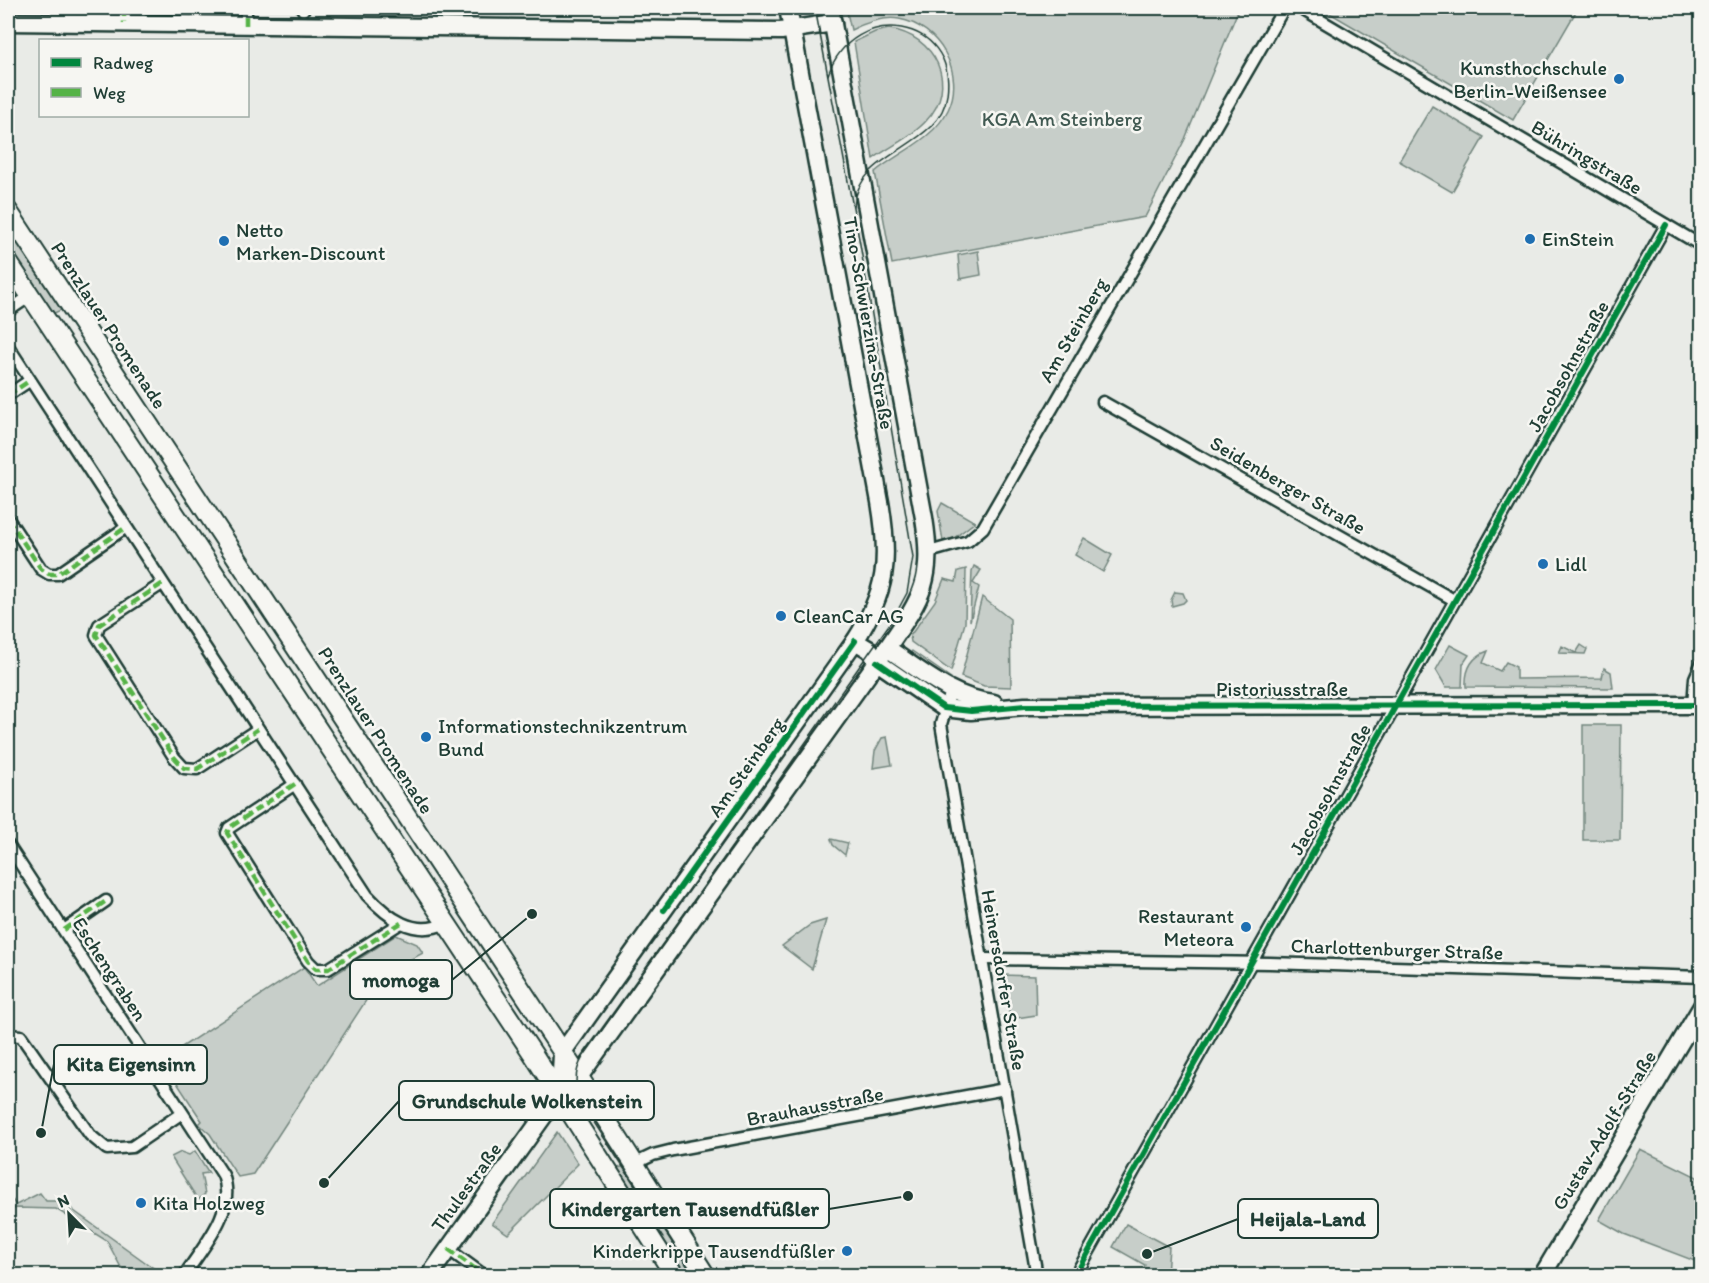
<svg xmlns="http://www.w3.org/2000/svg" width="1709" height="1283" viewBox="0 0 1709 1283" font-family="Itim,sans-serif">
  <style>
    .green { fill: #c7cec9; stroke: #73867e; stroke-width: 1.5 }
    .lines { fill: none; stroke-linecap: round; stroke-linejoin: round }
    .street-casing { stroke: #1f3d34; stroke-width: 15 }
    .secondary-casing { stroke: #1f3d34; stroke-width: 21 }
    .primary-casing { stroke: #1f3d34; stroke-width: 22 }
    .street { stroke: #f6f6f2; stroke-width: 10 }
    .secondary { stroke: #f6f6f2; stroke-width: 16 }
    .primary { stroke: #f6f6f2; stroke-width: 18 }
    .tram { stroke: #1f3d34; stroke-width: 1.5 }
    .quiet { stroke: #55b346; stroke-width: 4.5; stroke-dasharray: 9 4.5; stroke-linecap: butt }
    .cycleway-casing { stroke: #f6f6f2; stroke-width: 10 }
    .cycleway { stroke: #00873e; stroke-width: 6 }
    .poi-dot { fill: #1f6fb2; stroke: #f6f6f2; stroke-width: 2 }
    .labels { text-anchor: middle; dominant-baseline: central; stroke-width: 5; stroke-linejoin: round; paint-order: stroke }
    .poi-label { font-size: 20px; fill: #1f3d34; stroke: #f6f6f2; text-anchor: start }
    .park-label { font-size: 20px; fill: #415a52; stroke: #f6f6f2 }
    .street-label { font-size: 20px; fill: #1f3d34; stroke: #f6f6f2 }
    .leader { fill: none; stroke: #1f3d34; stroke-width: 2 }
    .callout-dot { fill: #1f3d34; stroke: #f6f6f2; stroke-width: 2 }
    .callout { fill: #f6f6f2; stroke: #1f3d34; stroke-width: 2 }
    .callout-label { font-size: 21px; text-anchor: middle; font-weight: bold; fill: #1f3d34 }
  </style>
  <rect width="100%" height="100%" fill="#e9ebe7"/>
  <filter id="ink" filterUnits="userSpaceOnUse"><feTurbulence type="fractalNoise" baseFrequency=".0167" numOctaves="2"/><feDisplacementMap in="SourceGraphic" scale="12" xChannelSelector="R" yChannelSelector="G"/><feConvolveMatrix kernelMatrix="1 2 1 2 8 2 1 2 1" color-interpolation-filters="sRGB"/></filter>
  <g filter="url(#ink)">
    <g class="green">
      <path d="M846 8H1239L1185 139 1145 217 892 264 875 172C899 152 933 140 948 110 966 73 939 26 899 19 882 16 865 23 851 30Z"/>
      <path d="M1321 8H1578L1513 120Z"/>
      <path d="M889 29C935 35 960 85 926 121 912 137 890 146 873 159L854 42 875 32Z"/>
      <path d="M1432 106 1484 137 1452 192 1399 161Z"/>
      <path d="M8 223 63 309 50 315 8 246Z"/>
      <path d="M978 251 981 275 960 279 958 255Z"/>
      <path d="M942 503 975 522 954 538 943 541 938 511Z"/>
      <path d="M1084 538 1112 555 1103 572 1075 555Z"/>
      <path d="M974 566 981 570 973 583 979 587 970 621 972 571Z"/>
      <path d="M966 569 965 623 951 671 911 642 910 636 935 601 944 579 956 582 958 571Z"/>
      <path d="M1175 592 1183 593 1186 600 1183 603 1172 606 1171 600Z"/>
      <path d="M982 597 1010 619 1011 687 984 686 961 677Z"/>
      <path d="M1450 645 1469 655 1463 664 1462 687H1446L1436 670Z"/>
      <path d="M1581 645 1587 649 1585 654 1559 653 1562 646 1576 653Z"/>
      <path d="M912 651 951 678 947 682 915 658 910 654Z"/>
      <path d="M1488 651 1483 663 1500 671 1506 662 1516 667V679L1602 678 1604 668 1611 672 1613 688 1466 687C1465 670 1471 657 1488 651Z"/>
      <path d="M1583 725H1621L1620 840H1583Z"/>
      <path d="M887 737 892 765 873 768 875 751 882 738Z"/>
      <path d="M831 839 848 843 845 855 833 845Z"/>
      <path d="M826 920 812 969 782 946 810 925Z"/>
      <path d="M396 935 417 944 423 953 398 966 378 982 253 1174 238 1177 210 1134 199 1124 202 1121 162 1060 304 967 317 986Z"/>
      <path d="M1003 975 1035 976 1036 1015 1010 1019Z"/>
      <path d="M557 1132 578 1164 508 1234 492 1223Z"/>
      <path d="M1640 1149 1697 1177 1701 1185 1700 1263 1624 1234 1599 1220Z"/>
      <path d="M195 1151 209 1173 201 1174 205 1194 198 1200 171 1157 181 1152 189 1155Z"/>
      <path d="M626 1166 697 1275H683L613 1169Z"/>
      <path d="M40 1193 46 1201H60L163 1275H125L107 1241 56 1209 16 1208 8 1211 10 1197 16 1205Z"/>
      <path d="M1126 1224 1169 1247 1167 1275H1141L1145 1265 1113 1247Z"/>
    </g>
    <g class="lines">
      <defs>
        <g id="street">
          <path d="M124 8V23"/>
          <path d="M1300 8 1702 246"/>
          <path d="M303 10 304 8"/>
          <path d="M246 25V8"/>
          <path d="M8 311 30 296"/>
          <path d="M8 346 367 895C388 918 414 938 446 923"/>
          <path d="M8 395 29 381"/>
          <path d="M1103 402 1454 600"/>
          <path d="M8 519 41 569 49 574H58L125 528"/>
          <path d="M929 552 968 541 983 528 1284 8"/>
          <path d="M162 584 99 625 96 635 174 757 184 768 197 769 258 729"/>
          <path d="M951 691 941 724 1037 1276"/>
          <path d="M1693 706 1695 678 1702 662"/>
          <path d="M295 784 229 828 227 833 308 961 316 969H328L401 923"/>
          <path d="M8 845 223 1175C237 1211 203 1246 184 1276"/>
          <path d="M64 930 106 901"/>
          <path d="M983 959 1270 963 1702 977"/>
          <path d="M8 1035 21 1036 90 1135 107 1149 132 1147 182 1113"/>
          <path d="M634 1164 653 1155 673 1150 1005 1089"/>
          <path d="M448 1249 485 1276"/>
          <path d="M1075 1276 1666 225"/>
        </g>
        <g id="secondary">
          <path d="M8 22 781 31 833 23"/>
          <path d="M855 641 870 650 877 662 944 708 971 711 1025 706 1702 705"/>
          <path d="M887 648C921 671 953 699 994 703"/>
          <path d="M560 1094 562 1053 855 641C887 591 890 561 880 502L788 8"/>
          <path d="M429 1276 545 1114 560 1094 579 1077 887 648C922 597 934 582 924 518L830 8"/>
          <path d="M1542 1276 1702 1006"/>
        </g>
        <g id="primary">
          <path d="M8 211 579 1077 706 1276"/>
          <path d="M8 262 533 1054 675 1276"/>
        </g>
      </defs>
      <use href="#street" class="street-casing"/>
      <use href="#secondary" class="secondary-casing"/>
      <use href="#primary" class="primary-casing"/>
      <use href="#street" class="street"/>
      <use href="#secondary" class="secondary"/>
      <use href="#primary" class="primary"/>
      <g class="tram">
        <path d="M828 75C854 0 958 18 947 95 940 149 859 149 854 206"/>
        <path d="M694 1276 586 1110C575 1091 572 1075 583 1057L893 619 907 593 913 557 860 244 815 8"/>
      </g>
      <g class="quiet">
        <path d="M124 8V23"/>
        <path d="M303 10 304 8"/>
        <path d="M246 25V8"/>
        <path d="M8 395 29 381"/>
        <path d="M8 519 41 569 49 574H58L125 528"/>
        <path d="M162 584 99 625 96 635 174 757 184 768 197 769 258 729"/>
        <path d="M295 784 229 828 227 833 308 961 316 969H328L401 923"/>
        <path d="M64 930 106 901"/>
        <path d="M448 1249 485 1276"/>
      </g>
      <defs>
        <g id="cycleway">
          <path d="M877 662 944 708 971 711 1025 706 1702 705"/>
          <path d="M664 910 855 641"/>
          <path d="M1075 1276 1666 225"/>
        </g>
      </defs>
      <use href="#cycleway" class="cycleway-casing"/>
      <use href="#cycleway" class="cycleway"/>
    </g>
  </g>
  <g class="poi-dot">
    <circle cx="1619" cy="79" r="6"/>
    <circle cx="1530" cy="239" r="6"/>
    <circle cx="224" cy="241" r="6"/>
    <circle cx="1543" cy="564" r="6"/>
    <circle cx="781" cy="616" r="6"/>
    <circle cx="426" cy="737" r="6"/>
    <circle cx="1246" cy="927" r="6"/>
    <circle cx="141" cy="1203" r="6"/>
    <circle cx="847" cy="1251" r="6"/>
  </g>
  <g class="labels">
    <g class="poi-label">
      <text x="1607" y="68" text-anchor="end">Kunsthochschule<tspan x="1607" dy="23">Berlin-Weißensee</tspan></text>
      <text x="236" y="230">Netto<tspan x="236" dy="23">Marken-Discount</tspan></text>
      <text x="1542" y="239">EinStein</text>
      <text x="1555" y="564">Lidl</text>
      <text x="793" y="616">CleanCar AG</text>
      <text x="438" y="726">Informationstechnikzentrum<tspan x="438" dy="23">Bund</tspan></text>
      <text x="1234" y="916" text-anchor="end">Restaurant<tspan x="1234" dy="23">Meteora</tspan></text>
      <text x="153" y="1203">Kita Holzweg</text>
      <text x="835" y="1251" text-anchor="end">Kinderkrippe Tausendfüßler</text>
    </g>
    <g class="park-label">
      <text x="1062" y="119">KGA Am Steinberg</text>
    </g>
    <g class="street-label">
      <text transform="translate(1587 157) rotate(31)">Bühringstraße</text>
      <text transform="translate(869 323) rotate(80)">Tino-Schwierzina-Straße</text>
      <text transform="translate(109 325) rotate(57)">Prenzlauer Promenade</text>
      <text transform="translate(1073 330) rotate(-60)">Am Steinberg</text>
      <text transform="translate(1568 366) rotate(-61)">Jacobsohnstraße</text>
      <text transform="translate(1288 485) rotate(30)">Seidenberger Straße</text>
      <text x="1282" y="689">Pistoriusstraße</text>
      <text transform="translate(376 730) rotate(57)">Prenzlauer Promenade</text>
      <text transform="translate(746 767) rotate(-55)">Am Steinberg</text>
      <text transform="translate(1330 789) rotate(-61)">Jacobsohnstraße</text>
      <text transform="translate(1397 949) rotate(2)">Charlottenburger Straße</text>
      <text transform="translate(110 969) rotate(57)">Eschengraben</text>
      <text transform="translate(1004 980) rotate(80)">Heinersdorfer Straße</text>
      <text transform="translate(815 1106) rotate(-11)">Brauhausstraße</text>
      <text transform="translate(1604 1130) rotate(-59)">Gustav-Adolf-Straße</text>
      <text transform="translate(466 1187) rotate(-54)">Thulestraße</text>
    </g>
  </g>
  <path class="leader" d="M532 914L452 980M41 1133L54 1064M324 1183L399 1101M908 1196L829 1209M1147 1254L1238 1219"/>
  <g class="callout-dot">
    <circle cx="532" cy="914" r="6"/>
    <circle cx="41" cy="1133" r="6"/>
    <circle cx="324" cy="1183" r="6"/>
    <circle cx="908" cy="1196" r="6"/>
    <circle cx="1147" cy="1254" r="6"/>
  </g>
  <g class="callout">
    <rect x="350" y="960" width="102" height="39" rx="6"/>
    <rect x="54" y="1045" width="153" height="39" rx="6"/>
    <rect x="399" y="1081" width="255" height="39" rx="6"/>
    <rect x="550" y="1189" width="279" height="39" rx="6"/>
    <rect x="1238" y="1199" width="140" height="39" rx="6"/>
  </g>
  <g class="callout-label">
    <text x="401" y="987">momoga</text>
    <text x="131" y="1071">Kita Eigensinn</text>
    <text x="527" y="1108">Grundschule Wolkenstein</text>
    <text x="690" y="1216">Kindergarten Tausendfüßler</text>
    <text x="1308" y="1226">Heijala-Land</text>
  </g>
  <rect width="1709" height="1283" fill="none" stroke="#f6f6f2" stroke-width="30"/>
  <rect x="15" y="15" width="1679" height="1253" fill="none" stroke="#1f3d34" stroke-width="2" filter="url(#ink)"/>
  <rect x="39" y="39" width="210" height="78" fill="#f6f6f2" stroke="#a0aca6" stroke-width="1.5"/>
  <rect x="51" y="58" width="30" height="9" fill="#00873e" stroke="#a0aca6" stroke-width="1.5"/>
  <text x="93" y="69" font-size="18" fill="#1f3d34">Radweg</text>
  <rect x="51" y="88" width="30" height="9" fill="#55b346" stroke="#a0aca6" stroke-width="1.5"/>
  <text x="93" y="99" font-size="18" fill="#1f3d34">Weg</text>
  <g transform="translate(69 1214) rotate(336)" stroke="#f6f6f2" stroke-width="4.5" paint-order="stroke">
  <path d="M0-4.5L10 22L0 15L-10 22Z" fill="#1f3d34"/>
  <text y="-9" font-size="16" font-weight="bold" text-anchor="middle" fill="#1f3d34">N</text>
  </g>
</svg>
